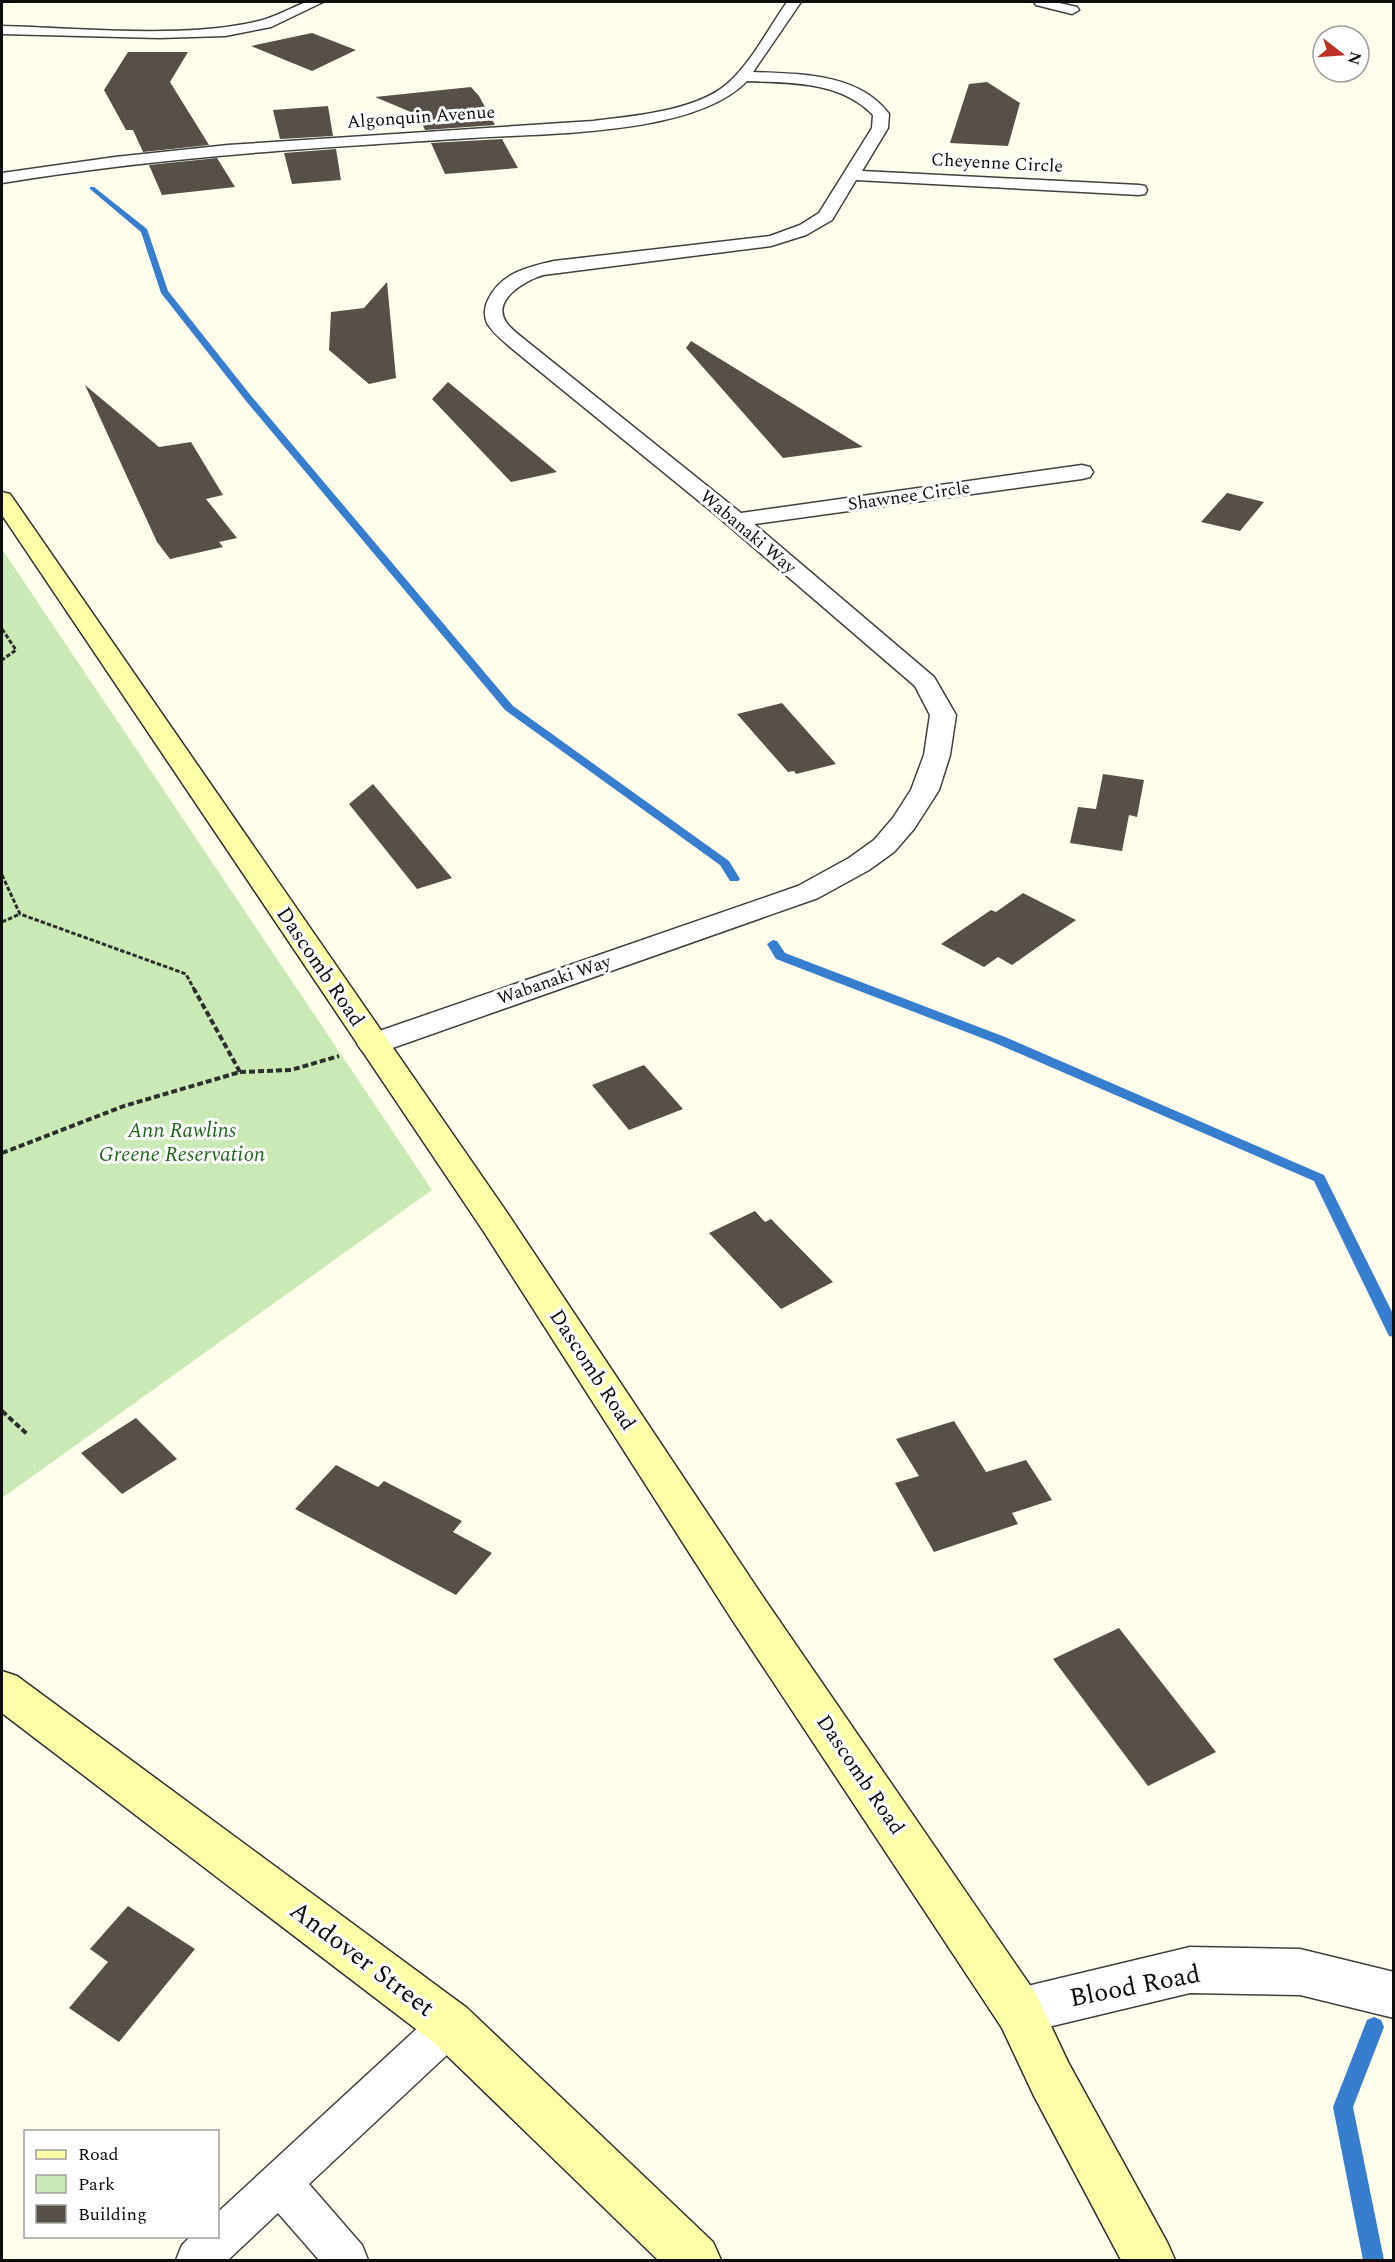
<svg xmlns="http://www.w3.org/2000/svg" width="1395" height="2262" viewBox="0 0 1395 2262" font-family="Spectral,serif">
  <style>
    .green { fill: #cae9b7 }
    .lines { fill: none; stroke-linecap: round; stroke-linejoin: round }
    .stream { fill: #387ece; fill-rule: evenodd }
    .building { fill: #565049 }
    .service-casing { stroke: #404040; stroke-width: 3 }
    .minor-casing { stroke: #404040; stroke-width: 3 }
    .secondary-casing { stroke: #2f2f2f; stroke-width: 3 }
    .path-far1 { stroke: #2f2f2f; stroke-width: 3; stroke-dasharray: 4.5 2; stroke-linecap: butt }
    .path { stroke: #2f2f2f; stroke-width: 4; stroke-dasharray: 6 3; stroke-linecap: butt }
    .service { fill: #fff; fill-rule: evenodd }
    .minor { fill: #fff; fill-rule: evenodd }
    .secondary { fill: #fdffa8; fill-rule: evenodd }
    .labels { text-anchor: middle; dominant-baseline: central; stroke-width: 6; stroke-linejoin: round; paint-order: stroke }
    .far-street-label { font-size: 18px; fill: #0d0d0d; stroke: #fff }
    .street-label { font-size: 21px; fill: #0d0d0d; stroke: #fff }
    .park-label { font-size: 21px; font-style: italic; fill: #22651d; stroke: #fff }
    .near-street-label { font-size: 26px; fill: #0d0d0d; stroke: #fff }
  </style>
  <rect width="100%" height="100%" fill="#fffeed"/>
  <path class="green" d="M2 549 432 1190 2 1498Z"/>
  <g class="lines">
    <g class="stream">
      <path d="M90 187H94L147 229 168 291 252 397 513 706 729 861 740 879 738 881H730L720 865 505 710 246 401 161 293 141 232 90 189Z"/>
      <path d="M773 940 777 941 785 953 1005 1037 1324 1175 1394 1316V1337L1389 1336 1387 1332 1314 1181 995 1043 776 959 767 944Z"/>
      <path d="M1374 2017 1381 2020 1384 2027 1353 2107 1384 2260H1363L1333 2107 1367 2020Z"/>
    </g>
  </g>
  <g class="building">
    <path d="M312 33 356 50 312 71 251 46Z"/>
    <path d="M128 52H188L170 82 209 145 143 152 133 130H126L104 90Z"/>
    <path d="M987 82 1020 103 1008 146 950 143 969 84Z"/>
    <path d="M471 87 479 96 495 125 425 130 418 115 375 97Z"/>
    <path d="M328 106 333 136 280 139 273 110Z"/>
    <path d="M502 139 518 168 445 174 431 143Z"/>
    <path d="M336 149 341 180 292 184 284 153Z"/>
    <path d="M217 158 235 187 162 195 149 165Z"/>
    <path d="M387 282 396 378 369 384 329 350 331 312 364 308Z"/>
    <path d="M691 341 863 447 783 458 686 348Z"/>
    <path d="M448 382 557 472 511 482 432 399Z"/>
    <path d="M85 385 159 447 191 442 223 495 206 499 237 538 219 542 223 547 170 559 157 542Z"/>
    <path d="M1227 493 1264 502 1240 531 1201 522Z"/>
    <path d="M782 703 836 764 796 774 794 771 788 772 737 714Z"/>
    <path d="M1103 774 1144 780 1137 817 1129 815 1122 851 1070 843 1078 807 1096 809Z"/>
    <path d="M373 784 452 878 417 889 349 804Z"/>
    <path d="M1023 893 1076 920 1012 965 998 957 984 967 941 944 991 910 996 912Z"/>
    <path d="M644 1065 683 1109 629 1130 592 1085Z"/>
    <path d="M755 1211 765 1222 771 1219 833 1282 781 1309 709 1233Z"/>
    <path d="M136 1418 177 1459 122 1494 81 1453Z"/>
    <path d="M954 1421 986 1472 1026 1460 1052 1500 1012 1513 1018 1524 934 1552 895 1483 919 1476 896 1439Z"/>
    <path d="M336 1465 378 1487 384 1481 462 1521 453 1532 492 1553 456 1595 295 1509Z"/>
    <path d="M1119 1628 1216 1752 1148 1786 1053 1659Z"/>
    <path d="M128 1906 195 1949 119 2042 69 2008 108 1962 90 1949Z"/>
  </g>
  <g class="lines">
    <defs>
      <path id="service" d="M450 2006 464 2011 470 2025 464 2039 309 2184 362 2245 368 2260H319L278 2213 228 2260H176L182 2245 191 2236H218V2212L436 2011Z"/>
      <g id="minor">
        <path d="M306 2H323L271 27 225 36 159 38 2 34V26C81 28 183 39 259 21 275 17 291 8 306 2Z"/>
        <path d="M787 2H801L753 72C799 74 859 73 889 114L888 128 862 171 1139 185 1145 186 1147 190 1145 194 1139 195 856 180 832 220 806 235 771 246 543 275C527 280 491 299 506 322 510 328 518 334 524 339L741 513 1082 465 1090 467 1093 472 1090 477 1082 479 754 524 934 677 956 715 950 755 939 790 914 829 894 852 869 870 818 898 384 1051 373 1054 362 1051 357 1044 362 1037 798 886 849 858 874 840 893 818 911 790 924 755 930 715 915 686 716 515 510 347C502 340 493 333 487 323 484 316 484 307 488 300 501 273 527 267 554 261L770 236 800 225 819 213 872 128 873 115C840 81 791 83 747 81 694 136 545 133 472 138 407 142 342 146 277 151 185 158 93 168 2 183V173L115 157 228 145 593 121C633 116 696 111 727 84 752 62 768 29 787 2Z"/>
        <path d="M1034 2H1055L1077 7 1079 10 1072 14 1036 5Z"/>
        <path d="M1190 1947 1300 1949 1394 1972V2018L1300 1995 1190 1993 1019 2034 1002 2028 995 2011 1002 1994 1019 1988Z"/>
      </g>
      <g id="secondary">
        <path d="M2 492 10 494 508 1214 761 1594 1036 1994 1068 2062 1167 2242 1175 2260H1121L1034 2096 1002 2028 731 1618 484 1232 2 515Z"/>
        <path d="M2 1671 17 1676 467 2008 713 2242 721 2260H658L433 2042 2 1713Z"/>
      </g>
    </defs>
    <use href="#service" class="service-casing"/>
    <use href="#minor" class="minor-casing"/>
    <use href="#secondary" class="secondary-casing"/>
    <g class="path-far1">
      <path d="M2 629 16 650 2 660"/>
      <path d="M2 875 20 914 186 974 195 991"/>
      <path d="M2 922 20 914"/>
    </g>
    <g class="path">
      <path d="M240 1072 291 1070 339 1056"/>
      <path d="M2 1153 124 1106 240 1072 194 989"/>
      <path d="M2 1411 27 1434"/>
    </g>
    <use href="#service" class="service"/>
    <use href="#minor" class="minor"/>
    <use href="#secondary" class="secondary"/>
  </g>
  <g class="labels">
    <g class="far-street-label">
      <text transform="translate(421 117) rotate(-4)">Algonquin Avenue</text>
      <text transform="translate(997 163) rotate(3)">Cheyenne Circle</text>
      <text transform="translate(909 496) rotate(-8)">Shawnee Circle</text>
      <text transform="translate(748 532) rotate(40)">Wabanaki Way</text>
      <text transform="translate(554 980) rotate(-19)">Wabanaki Way</text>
    </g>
    <g class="street-label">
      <text transform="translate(320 967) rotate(56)">Dascomb Road</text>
      <text transform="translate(592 1370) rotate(57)">Dascomb Road</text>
      <text transform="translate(860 1775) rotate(56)">Dascomb Road</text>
    </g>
    <g class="park-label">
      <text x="182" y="1131">Ann Rawlins<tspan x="182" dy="24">Greene Reservation</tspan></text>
    </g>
    <g class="near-street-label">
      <text transform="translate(362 1959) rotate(37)">Andover Street</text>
      <text transform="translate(1135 1986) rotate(-11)">Blood Road</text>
    </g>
  </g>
  <rect width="1395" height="2262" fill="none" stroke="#0d0d0d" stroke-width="6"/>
  <rect x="24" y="2130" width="195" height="108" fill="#ffffff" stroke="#9e9e9e" stroke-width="1.5"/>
  <rect x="36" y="2150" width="30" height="9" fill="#fdffa8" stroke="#9e9e9e" stroke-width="1.5"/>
  <text x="78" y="2160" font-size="18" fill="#0d0d0d">Road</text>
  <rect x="36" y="2175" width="30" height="18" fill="#cae9b7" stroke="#9e9e9e" stroke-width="1.5"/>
  <text x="78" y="2190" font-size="18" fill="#0d0d0d">Park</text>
  <rect x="36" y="2205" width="30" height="18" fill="#565049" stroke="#9e9e9e" stroke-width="1.5"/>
  <text x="78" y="2220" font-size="18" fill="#0d0d0d">Building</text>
  <g transform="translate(1341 54) rotate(107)"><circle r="28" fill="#ffffff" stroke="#9e9e9e" stroke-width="1.5"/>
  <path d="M0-4.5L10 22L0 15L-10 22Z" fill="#be3124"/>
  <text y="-9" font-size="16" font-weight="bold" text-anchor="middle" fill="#0d0d0d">N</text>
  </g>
</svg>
